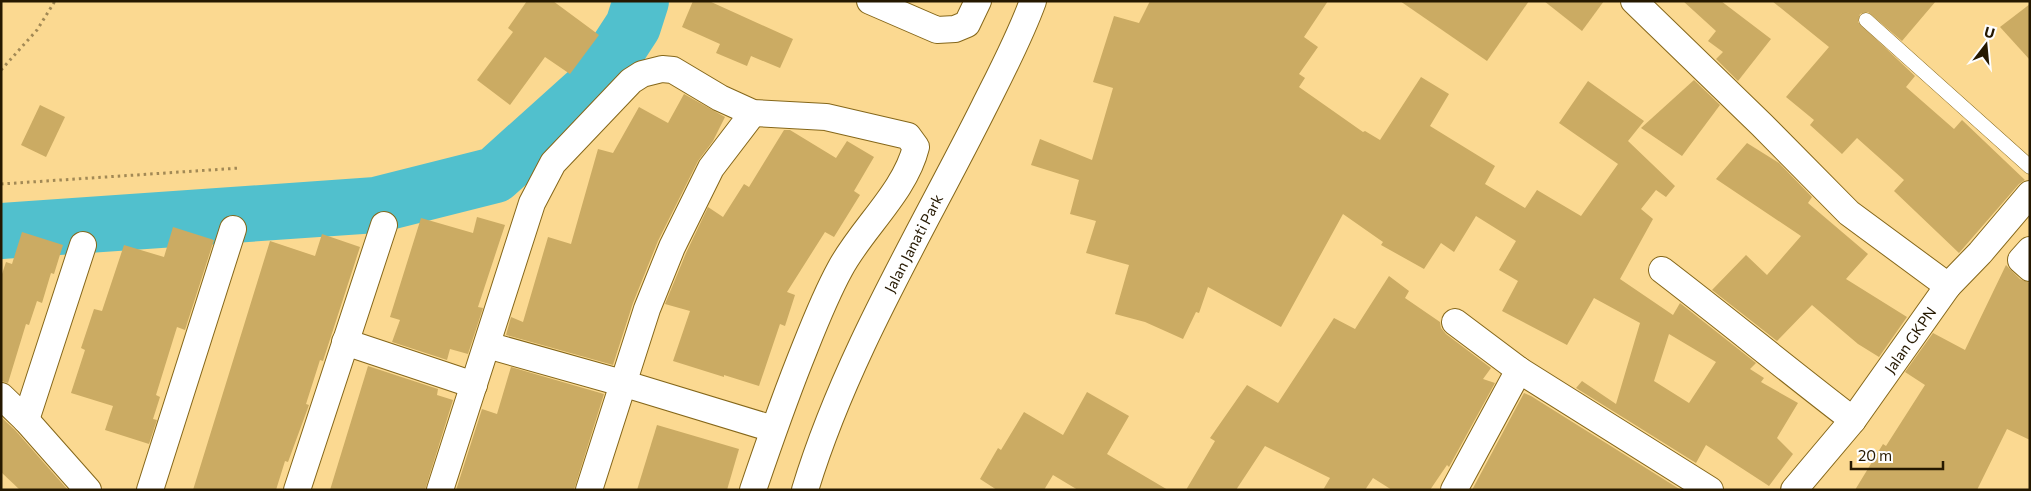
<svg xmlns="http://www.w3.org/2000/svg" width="2031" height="491" viewBox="0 0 2031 491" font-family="Commissioner,sans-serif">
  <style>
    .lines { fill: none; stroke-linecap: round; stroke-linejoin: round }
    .river { stroke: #51c0cd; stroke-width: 56 }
    .building { fill: #cbab63; fill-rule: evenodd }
    .lane-casing { stroke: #85671a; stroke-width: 15 }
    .street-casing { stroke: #85671a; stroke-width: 28 }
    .path { stroke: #a28955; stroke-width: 3; stroke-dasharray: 2.5 4; stroke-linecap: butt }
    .lane { stroke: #fff; stroke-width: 14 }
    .street { stroke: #fff; stroke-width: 26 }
    .labels { text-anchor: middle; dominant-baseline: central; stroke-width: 4; stroke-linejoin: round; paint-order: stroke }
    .street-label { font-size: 15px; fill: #251800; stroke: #fefefe }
  </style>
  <rect width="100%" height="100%" fill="#fbd991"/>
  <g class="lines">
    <path class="river" d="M1 231 376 205 495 175 594 86 633 26 641 1"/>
  </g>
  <g class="building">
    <path d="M527 1H553L599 35 570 74 545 57 510 105 477 80 513 32 508 28Z"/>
    <path d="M693 1H709L793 39 780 68 751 56 747 66 716 53 720 44 682 27Z"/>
    <path d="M1150 1H1328L1304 37 1318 47 1299 74 1305 78 1299 87 1363 132 1365 131 1380 140 1421 77 1449 94 1430 126 1495 166 1485 184 1525 208 1537 190 1581 216 1618 164 1559 123 1588 81 1644 121 1628 141 1675 186 1666 197 1656 190 1641 209 1653 219 1620 279 1673 315 1680 303 1756 363 1750 369 1764 378 1761 382 1798 403 1777 438 1793 454 1769 486 1706 445 1696 463 1576 388 1582 381 1616 404 1640 323 1594 298 1567 345 1502 311 1518 281 1499 270 1516 241 1476 216 1454 252 1441 243 1424 269 1381 245 1383 242 1343 214 1281 327 1208 287 1199 313 1196 312 1183 339 1145 322 1115 314 1129 265 1086 253 1096 221 1070 214 1079 180 1031 165 1040 139 1092 160 1113 88 1093 82 1114 16 1139 23ZM1669 334 1716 362 1689 403 1654 381Z"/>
    <path d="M1400 1H1529L1487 61Z"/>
    <path d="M1544 1H1604L1582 31Z"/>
    <path d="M1683 1H1721L1771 39 1738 81 1716 59 1723 52 1708 41 1716 31Z"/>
    <path d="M1772 1H1936L1902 41 1868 12 1860 14 1858 22 1915 76 1906 87 1954 129 1962 120 2025 180 2019 184 1959 253 1894 191 1904 180 1857 138 1842 154 1810 125 1814 120 1786 97 1829 47Z"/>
    <path d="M2030 4V60L2000 27Z"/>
    <path d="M1694 80 1720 105 1682 156 1641 128Z"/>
    <path d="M684 94 725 117 713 141 698 161 658 241 633 303 613 365 506 335 511 317 523 322 548 237 571 244 598 149 613 153 639 107 668 123Z"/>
    <path d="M40 105 65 117 46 157 21 145Z"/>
    <path d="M784 130H790L836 158 847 141 874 157 854 191 860 195 834 237 825 232 787 292 795 295 785 326 780 324 759 386 724 375V377L673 361 690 311 665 304 686 253 708 207 723 217 744 184 749 187Z"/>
    <path d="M1747 143 1779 163 1812 197 1808 203 1868 254 1846 279 1907 317 1879 357 1858 344 1812 305 1777 341 1712 290 1746 255 1767 275 1801 236 1716 179Z"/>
    <path d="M477 217 505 225 478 307 483 308 468 354 450 349 447 360 392 342 400 320 390 317 421 218 473 233Z"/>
    <path d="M173 227 214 240 185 330 177 327 156 395 160 397 153 419 157 420 149 444 105 430 113 406 71 393 85 350 81 348 94 309 102 311 124 245 164 257Z"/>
    <path d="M22 232 63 245 54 274 51 273 42 303 37 301 29 325 26 324 8 383 1 381V277L6 262 12 264Z"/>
    <path d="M322 234 360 247 323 361 320 360 306 404 309 405 288 462 285 461 276 490H193L270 241 315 256Z"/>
    <path d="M2006 265 2020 279 2030 283V440L2007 429 1977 490H1855L1883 444 1886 446 1925 385 1905 372 1933 333 1965 350Z"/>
    <path d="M1389 276 1409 291 1405 298 1440 322 1441 328 1446 334 1491 368 1483 379 1495 383 1449 467 1447 465 1430 490H1392L1373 478 1365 490H1323L1330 478 1265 446 1236 490H1186L1215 441 1210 438 1247 385 1278 403 1334 318 1355 329Z"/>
    <path d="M368 366 438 389 437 395 453 400 425 490H330Z"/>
    <path d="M511 367 604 394 574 490H456L482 409 497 414Z"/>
    <path d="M1087 392 1129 416 1107 454 1168 490H1078L1053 475 1044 490H997L980 479 998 448 1001 450 1024 412 1063 435Z"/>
    <path d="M1524 393 1531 396 1681 490H1472Z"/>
    <path d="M1 417 15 430 68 490H20L1 472Z"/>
    <path d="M657 425 739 449 727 490H637Z"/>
  </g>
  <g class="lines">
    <defs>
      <path id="lane" d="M1866 20 2030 167"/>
      <g id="street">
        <path d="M870 1 937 30 955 29 967 24 978 1"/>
        <path d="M1634 1 1762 125 1849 213 1948 286"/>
        <path d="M2030 250 2021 260 2030 268"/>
        <path d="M1662 270C1726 319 1789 371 1853 420"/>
        <path d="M1455 322 1519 370 1710 490"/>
        <path d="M345 342 474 385"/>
        <path d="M487 345 622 383 773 429"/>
        <path d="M1 396 26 420 88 490"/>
        <path d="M26 420 83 245"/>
        <path d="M150 490 233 229"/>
        <path d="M297 490 384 225"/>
        <path d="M440 490 532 203 553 163 631 81 642 74 662 69 673 70 720 98 753 113 826 117 908 136 916 147C905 192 861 229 840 269 824 298 812 330 800 360 783 403 768 446 753 490"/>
        <path d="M589 490 647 309 672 247 711 168 753 113"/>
        <path id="s1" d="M805 490C846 355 921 233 984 107 1001 73 1020 37 1033 1"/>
        <path d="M1454 490 1519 370"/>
        <path id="s2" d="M1794 490 1853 420 1948 286 1980 253 2030 194"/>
      </g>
    </defs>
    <use href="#lane" class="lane-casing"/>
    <use href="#street" class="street-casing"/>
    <g class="path">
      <path d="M1 70 37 30 55 1"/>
      <path d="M1 184 240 168"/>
    </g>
    <use href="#lane" class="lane"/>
    <use href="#street" class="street"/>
  </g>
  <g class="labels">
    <g class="street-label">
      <text stroke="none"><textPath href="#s1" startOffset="270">Jalan Janati Park</textPath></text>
      <text stroke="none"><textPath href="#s2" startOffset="190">Jalan GKPN</textPath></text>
    </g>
  </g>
  <rect width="2031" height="491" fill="none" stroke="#251800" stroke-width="5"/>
  <g transform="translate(1986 45) rotate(16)" stroke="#fefefe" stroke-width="4" paint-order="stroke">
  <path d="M0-4L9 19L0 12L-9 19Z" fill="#251800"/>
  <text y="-8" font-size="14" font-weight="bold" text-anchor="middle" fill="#251800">U</text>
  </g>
  <path d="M1851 461v8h92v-8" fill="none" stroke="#251800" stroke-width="2.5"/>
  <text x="1858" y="461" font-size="15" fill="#251800" stroke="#fefefe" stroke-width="4" paint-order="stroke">20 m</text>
</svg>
